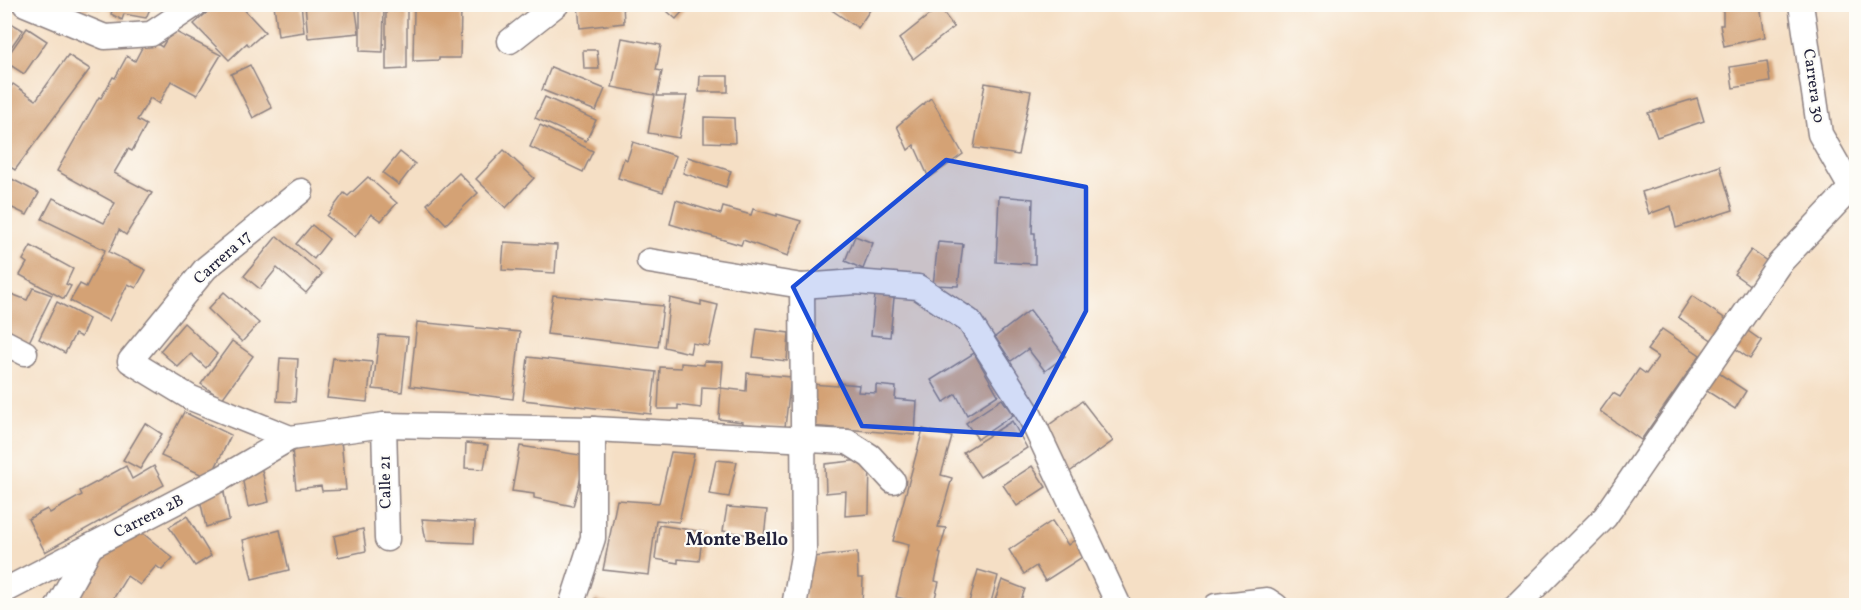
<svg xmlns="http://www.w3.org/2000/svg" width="1861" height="610" viewBox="0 0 1861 610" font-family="Vollkorn,serif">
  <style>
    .building { fill: #d4a275 }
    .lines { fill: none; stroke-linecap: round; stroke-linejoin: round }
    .minor-casing { stroke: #8c8080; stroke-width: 27 }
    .minor { stroke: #fff; stroke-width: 24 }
    .marked { fill: #1d4ed8; fill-opacity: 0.2; stroke: #1d4ed8; stroke-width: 4.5; stroke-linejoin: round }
    .labels { text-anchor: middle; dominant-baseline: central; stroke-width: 4.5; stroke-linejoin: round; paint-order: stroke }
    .street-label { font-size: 16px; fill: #22223b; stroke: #fdfcf7 }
    .neighbourhood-label { font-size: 18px; font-weight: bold; fill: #22223b; stroke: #fdfcf7 }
  </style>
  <rect width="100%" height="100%" fill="#fdfcf7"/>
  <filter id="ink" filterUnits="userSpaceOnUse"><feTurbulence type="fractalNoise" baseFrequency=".0167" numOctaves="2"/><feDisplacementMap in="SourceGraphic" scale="12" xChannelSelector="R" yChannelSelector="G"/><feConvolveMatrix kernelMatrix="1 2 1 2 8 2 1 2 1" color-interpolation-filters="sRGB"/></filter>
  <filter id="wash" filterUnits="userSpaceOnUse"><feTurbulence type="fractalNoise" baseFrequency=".008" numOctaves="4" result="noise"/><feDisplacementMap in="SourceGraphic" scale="24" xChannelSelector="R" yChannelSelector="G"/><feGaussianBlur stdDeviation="1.35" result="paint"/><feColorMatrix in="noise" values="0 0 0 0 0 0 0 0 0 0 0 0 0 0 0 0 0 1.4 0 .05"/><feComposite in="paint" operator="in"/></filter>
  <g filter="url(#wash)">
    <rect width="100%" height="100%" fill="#f5dfc5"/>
    <g id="blocks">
      <g class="building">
        <path d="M152 4 146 18 124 14 122 20 111 14 112 11 103 6 101 10 88 6 87 11 70 5Z"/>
        <path d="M223 4H239L265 32 249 46 247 43 229 60 194 24 212 8 215 11Z"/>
        <path d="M274 4H301L304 32 278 36Z"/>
        <path d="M305 4H355L359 33 308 38Z"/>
        <path d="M578 4H623L624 23 580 28Z"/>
        <path d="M659 4H689L676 19Z"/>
        <path d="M823 4H874L858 28Z"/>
        <path d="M1723 4H1760L1765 37 1724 46 1720 25H1723Z"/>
        <path d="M384 5 383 52 360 51V7Z"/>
        <path d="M939 7 954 27 913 59 899 39Z"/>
        <path d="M439 8H461L460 58H439V60L413 61 414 10Z"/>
        <path d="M407 10V69L386 70V11Z"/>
        <path d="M4 19 23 30 4 57Z"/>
        <path d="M27 28 47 41 24 74 4 61Z"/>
        <path d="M172 30 221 55 197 95 171 81 159 104 150 98 137 120 146 125 132 151 128 149 114 173 152 193 126 235 119 230 109 252 146 270 136 288 128 284 109 321 70 301 80 284 86 287 105 250 42 219 53 198 104 223 115 203 57 171 99 97 101 98 113 77 115 78 127 56 135 61 147 38 162 47Z"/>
        <path d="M622 38 661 45 656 70 662 71 657 96H687L679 138 648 133 655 95 612 87Z"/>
        <path d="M583 50H597L599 69H584Z"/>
        <path d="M68 55 90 69 15 170 4 163V96L13 84 36 100Z"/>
        <path d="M1767 61 1770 82 1733 88 1730 67Z"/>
        <path d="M250 65 272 108 253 118 231 74Z"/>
        <path d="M551 67 605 89 596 111 542 90Z"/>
        <path d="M700 76H728V92H699Z"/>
        <path d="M985 83 1031 91 1018 155 974 148Z"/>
        <path d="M545 97 596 120 586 141 535 118Z"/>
        <path d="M931 98 963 154 929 178 914 145 908 150 897 126Z"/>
        <path d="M1697 98 1704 121 1657 137 1648 113Z"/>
        <path d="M704 117 734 118 735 143 704 142Z"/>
        <path d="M540 125 593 151 583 172 530 147Z"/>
        <path d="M633 142 676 156 663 192 618 178 624 158 627 160Z"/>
        <path d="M504 150 534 178 506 208 476 179Z"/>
        <path d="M400 152 415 164 399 185 383 173Z"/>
        <path d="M688 157 731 171 726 187 683 173Z"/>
        <path d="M1720 166 1733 210 1676 228 1671 206 1649 214 1642 192Z"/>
        <path d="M459 173 478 193 446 224 427 204Z"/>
        <path d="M4 175 39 193 27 215 4 204Z"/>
        <path d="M368 177 397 203 381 221 371 214 355 237 327 216 344 193 348 196Z"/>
        <path d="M999 196 1033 199 1032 233H1035V264L996 262Z"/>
        <path d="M676 200 721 214 723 207 751 215 753 209 777 216V214L801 221 788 256 743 240 741 245 670 224Z"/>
        <path d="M312 225 329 239 314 259 296 244Z"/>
        <path d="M277 236 322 274 306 293 277 268 260 289 244 276Z"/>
        <path d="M855 236 873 243 863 269 845 261Z"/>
        <path d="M504 242 557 245 555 273 502 270Z"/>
        <path d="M938 242 963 244 958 286 933 285Z"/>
        <path d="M31 246 73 269 66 284 71 286 64 299 20 275 27 263 23 260Z"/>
        <path d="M1751 250 1768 262 1751 286 1734 274Z"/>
        <path d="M33 288 52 295 28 344 4 335V295L6 292 27 300Z"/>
        <path d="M224 292 259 323 242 342 208 309Z"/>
        <path d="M553 295 663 306 658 347 547 334Z"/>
        <path d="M875 295 894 298 890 337 871 335Z"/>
        <path d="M1692 296 1730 322 1716 343 1678 317Z"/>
        <path d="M670 298 701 305V301L718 305 709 346 692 343 690 353 664 347Z"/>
        <path d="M57 302 89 319 81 337 75 334 65 353 39 339Z"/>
        <path d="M1030 310 1065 356 1045 371 1028 349 1011 361 995 337Z"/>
        <path d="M417 322 520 332 513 399 410 386Z"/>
        <path d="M184 323 217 354 206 368 191 354 178 367 160 351Z"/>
        <path d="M757 329 789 333 787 361 753 357Z"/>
        <path d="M1662 329 1700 355 1641 440 1600 411 1613 393 1620 397 1639 369 1646 374 1658 357 1647 350Z"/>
        <path d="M1745 329 1762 341 1750 359 1733 347Z"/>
        <path d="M379 335 408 337 402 392 373 389Z"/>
        <path d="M232 341 253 356 222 399 201 384Z"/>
        <path d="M974 353 998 395 967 415 956 394 944 402 931 380Z"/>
        <path d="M528 357 656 372 651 414 523 400Z"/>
        <path d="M280 358 298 359 295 402 277 401Z"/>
        <path d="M333 358 372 362 367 402 327 398Z"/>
        <path d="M704 361 723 362 721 388 702 387 701 408 678 405V409H658L660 367 681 368V363L704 365Z"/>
        <path d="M1711 368 1746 391 1735 409 1699 386Z"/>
        <path d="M747 373 791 377 785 427 743 424V422L719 419 721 388 746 391Z"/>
        <path d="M838 383 859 385 858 392 876 393V385L896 387 895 399 917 401 915 435 810 426V384L838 386Z"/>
        <path d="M1002 399 1013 415 978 439 966 423Z"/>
        <path d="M1082 401 1113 441 1068 473 1038 433Z"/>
        <path d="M184 412 231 435 215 468 207 477 161 456Z"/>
        <path d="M1012 421 1027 448 980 477 963 452Z"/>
        <path d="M145 423 162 434 140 469 123 460Z"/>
        <path d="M923 429 952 437 941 475 952 478 938 527 946 528 939 553 941 554 935 581 939 582 933 606 896 597 909 545 893 541Z"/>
        <path d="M341 440 346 490 322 491 321 486 296 489 292 449Z"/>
        <path d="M466 443 488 445 484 469 465 468Z"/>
        <path d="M520 446 587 456 573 506 534 498V494L512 491Z"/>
        <path d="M671 452 694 454 679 522 656 520 649 575 603 570 617 500 659 503Z"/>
        <path d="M870 459 869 514 845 516 846 491 826 493 825 464Z"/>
        <path d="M716 460 737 462 729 497 709 494Z"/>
        <path d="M126 466 132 479 154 466 164 485 45 552 28 519 47 509 50 513 82 495 80 491Z"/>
        <path d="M261 466 269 502 248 507 241 472Z"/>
        <path d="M1032 466 1046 487 1017 506 1003 485Z"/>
        <path d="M4 480 10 483 4 492Z"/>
        <path d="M223 487 229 520 206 527 199 495Z"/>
        <path d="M727 507 767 510 764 537 723 531Z"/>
        <path d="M187 516 211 556 195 566 169 527Z"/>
        <path d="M422 519 475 522 474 543 426 541Z"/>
        <path d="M1052 521 1068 545 1077 538 1087 554 1045 581 1036 566 1024 574 1009 550Z"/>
        <path d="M659 525 703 532 699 561 678 559V563L655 559Z"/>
        <path d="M363 529 366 551 338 557 334 536Z"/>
        <path d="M280 530 289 570 252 579 243 540Z"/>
        <path d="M140 531 173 558 162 570 156 566 140 585 127 576 109 606H69L87 580 99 557 114 539Z"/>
        <path d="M857 552 858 578H863L862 606H805V558Z"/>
        <path d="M978 570 998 576 990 606H968Z"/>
        <path d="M1002 580 1025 589 1019 606H993Z"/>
        <path d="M509 598 523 606H505Z"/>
        <path d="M595 599 613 605 612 606H593Z"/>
      </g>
    </g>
  </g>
  <g filter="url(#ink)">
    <use href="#blocks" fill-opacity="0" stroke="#8c8080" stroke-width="1.5"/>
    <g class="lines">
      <defs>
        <g id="minor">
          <path d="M25 4 105 37 151 34 196 4"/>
          <path d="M1801 4 1820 134 1851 188 1856 192"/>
          <path d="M510 41 557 4"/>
          <path d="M301 191 206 268 130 361 191 398 290 438 384 425 593 429 848 442 870 456 893 481"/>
          <path d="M649 261 802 286 856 282 918 287 969 321 1030 416 1119 606"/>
          <path d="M4 342 25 353"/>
          <path d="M384 425 387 539"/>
          <path d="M4 591 222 478 290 438"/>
          <path d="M58 606 91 546"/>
          <path d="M571 606 593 538V429"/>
          <path d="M794 606 804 550 802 286"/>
          <path d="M1216 606 1267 600 1276 606"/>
          <path d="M1516 606 1605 517 1779 264 1851 188"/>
        </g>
      </defs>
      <use href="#minor" class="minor-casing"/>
      <use href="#minor" class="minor"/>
    </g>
  </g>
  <path class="marked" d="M946 160 1086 187V311L1021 435 862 426 793 287Z"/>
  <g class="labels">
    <g class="street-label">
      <text transform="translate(1813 86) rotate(82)">Carrera 30</text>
      <text transform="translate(223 258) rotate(-42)">Carrera 17</text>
      <text transform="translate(386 482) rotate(-91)">Calle 21</text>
      <text transform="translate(149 517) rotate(-27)">Carrera 2B</text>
    </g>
    <g class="neighbourhood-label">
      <text x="737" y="540">Monte Bello</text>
    </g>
  </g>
  <rect width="1861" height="610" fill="none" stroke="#fdfcf7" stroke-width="24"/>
</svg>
